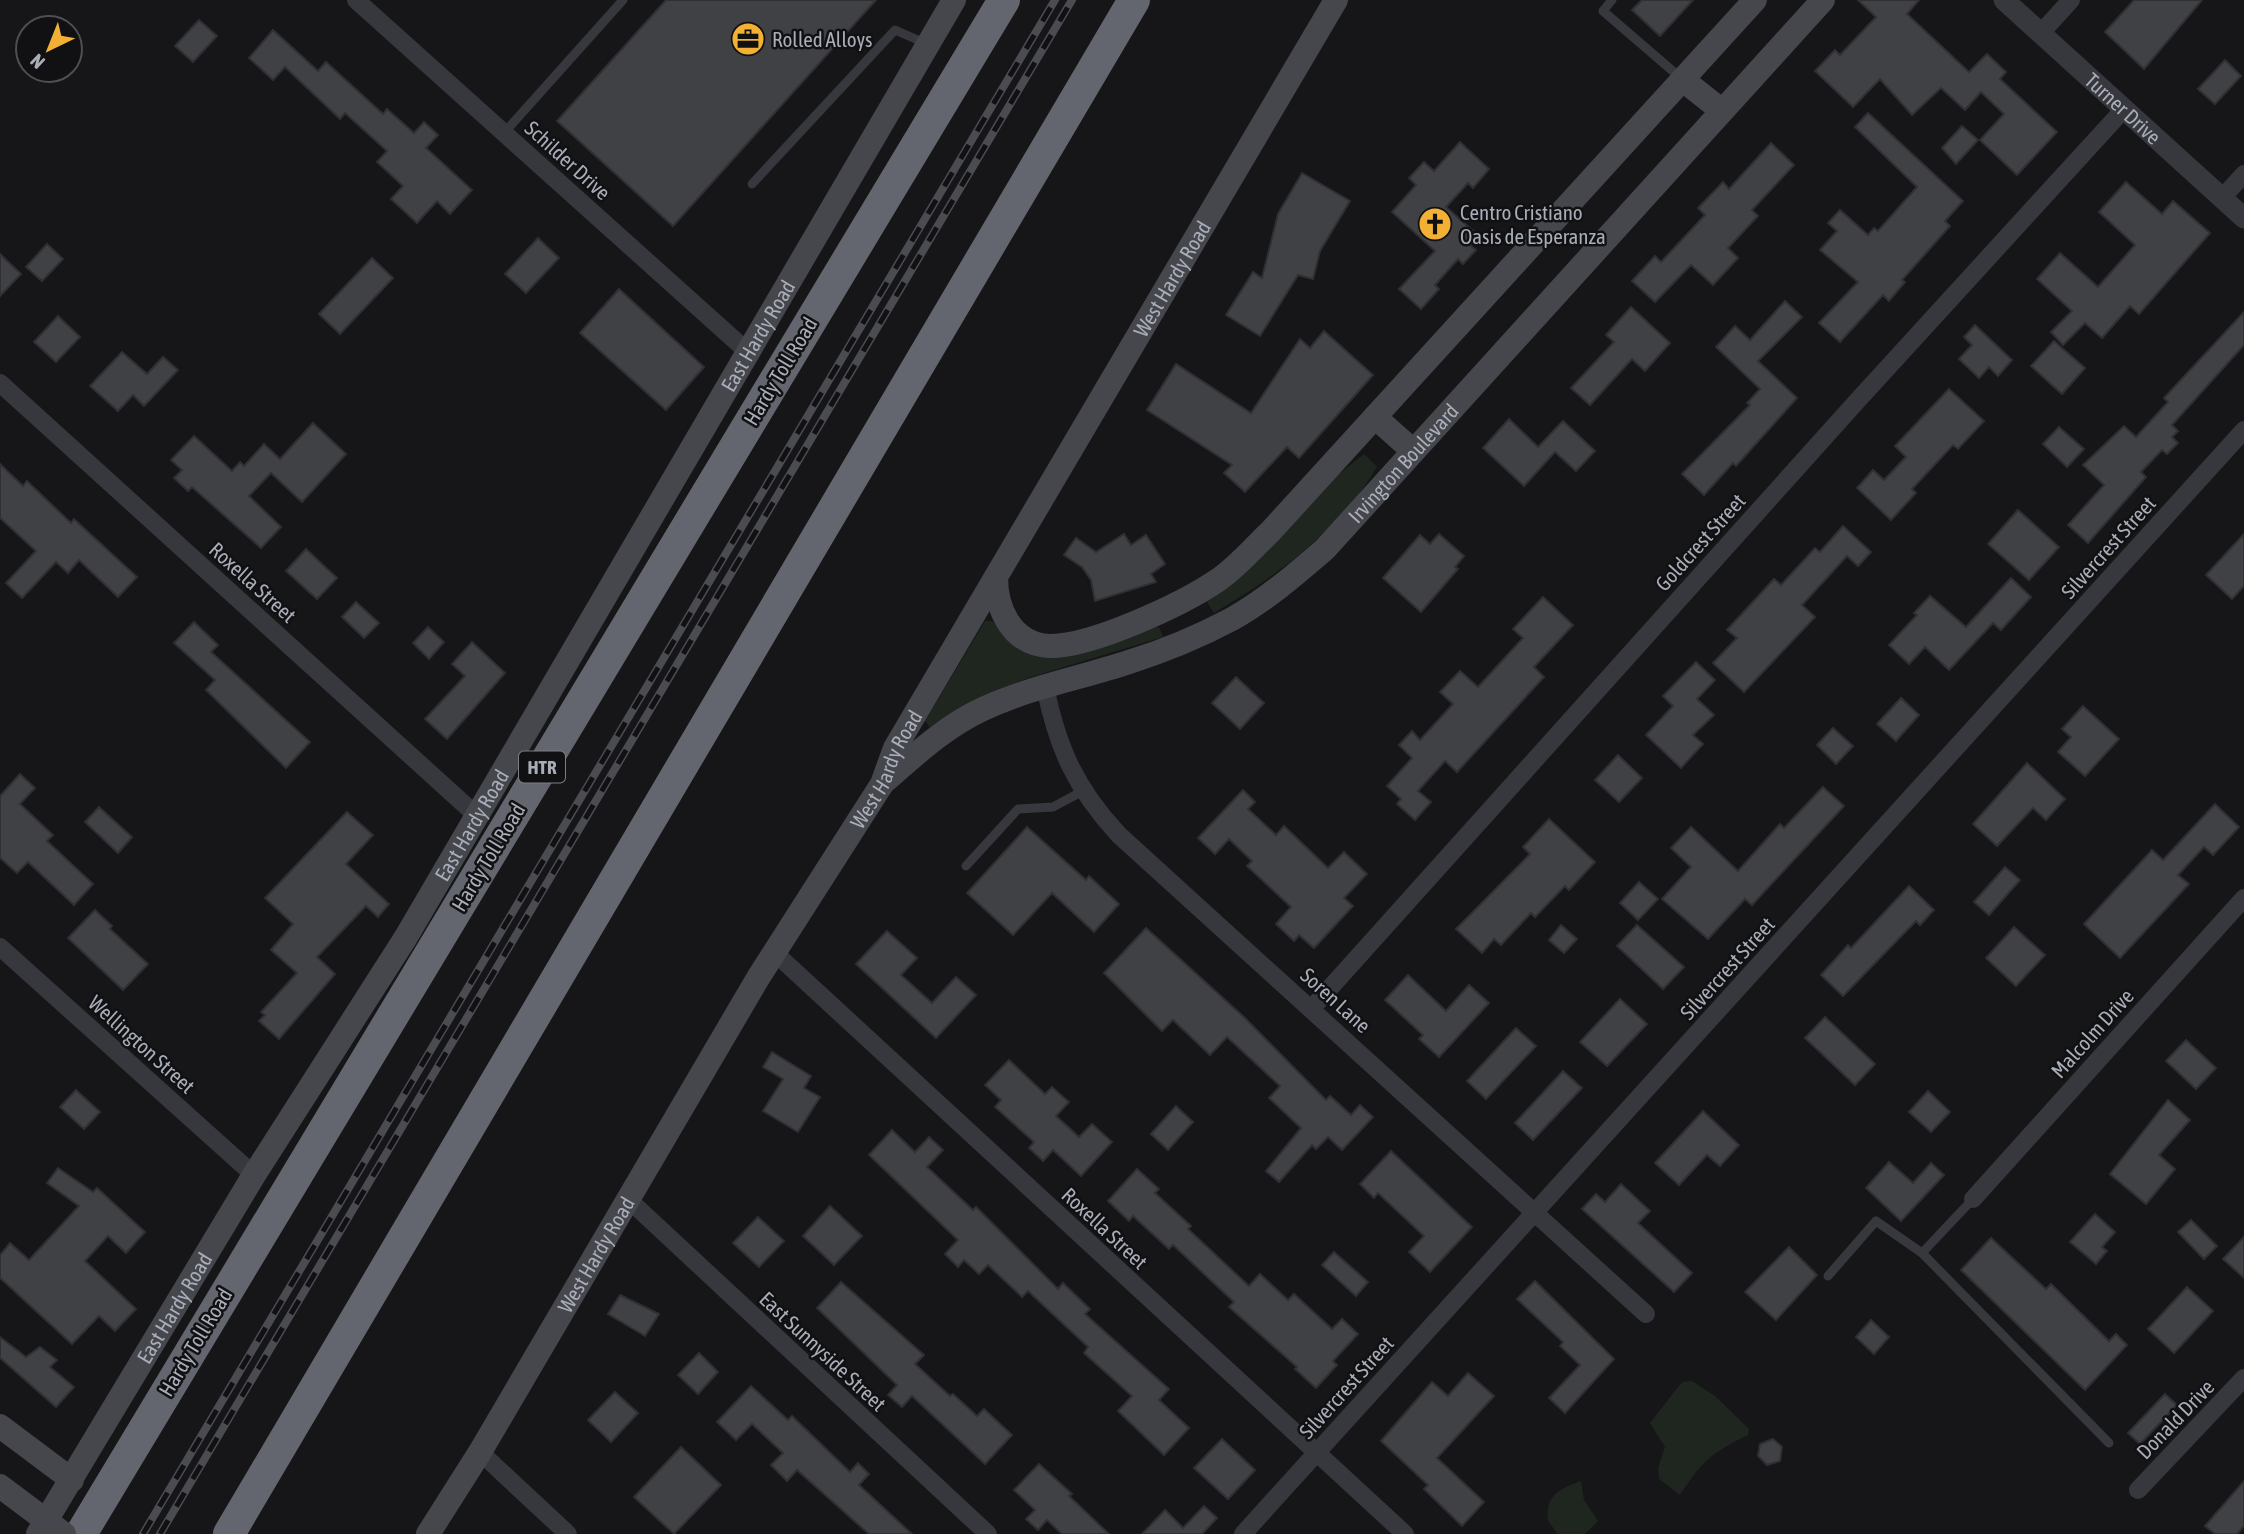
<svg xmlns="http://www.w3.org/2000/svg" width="2244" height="1534" viewBox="0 0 2244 1534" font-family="'Asap Condensed',sans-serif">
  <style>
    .green { fill: #1e261f }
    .building { fill: #404145; stroke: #303034; stroke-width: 2 }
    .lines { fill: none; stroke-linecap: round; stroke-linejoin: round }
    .service { stroke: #37383d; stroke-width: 9 }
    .minor { stroke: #37383d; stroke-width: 18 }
    .tertiary { stroke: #37383d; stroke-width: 21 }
    .secondary { stroke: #45474d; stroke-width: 24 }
    .motorway { stroke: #63666e; stroke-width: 32 }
    .rail-casing { stroke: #4a4c52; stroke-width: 8 }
    .rail { stroke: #111113; stroke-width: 5; stroke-dasharray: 16; stroke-linecap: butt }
    .secondary-bridge { stroke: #45474d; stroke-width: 24 }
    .labels { text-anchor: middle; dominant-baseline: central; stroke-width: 5; stroke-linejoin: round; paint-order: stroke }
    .shield { fill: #111113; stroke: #7b7e86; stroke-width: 2 }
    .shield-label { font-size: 19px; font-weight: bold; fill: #a8adb8 }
    .poi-label { font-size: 21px; fill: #a8adb8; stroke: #111113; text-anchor: start }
    .street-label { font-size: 21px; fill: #a8adb8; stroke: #111113 }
  </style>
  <rect width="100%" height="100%" fill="#161618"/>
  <g class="green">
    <path d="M1364 454 1377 467C1340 530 1277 576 1214 613L1207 602 1334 478Z"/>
    <path d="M985 621H992L1014 643 1159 627 1163 637 1028 678 999 689 930 728 925 721Z"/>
    <path d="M1692 1381 1715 1396 1749 1429 1748 1435C1710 1454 1703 1460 1680 1495L1659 1479 1658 1468 1665 1447 1650 1423 1682 1382Z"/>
    <path d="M1581 1481 1584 1500 1598 1521 1585 1534H1557L1548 1520C1545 1495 1561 1488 1581 1481Z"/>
  </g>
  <g class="building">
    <path d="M666 0H876L673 226 557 121Z"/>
    <path d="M1642 0H1693L1660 36 1632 10Z"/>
    <path d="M1858 0H1919L1907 14 1969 72 1987 54 2006 72 2000 79 2057 132 2017 175 1980 140 2004 114 1981 92 1965 110 1941 88 1912 115 1880 79 1853 107 1815 71 1835 50 1840 55 1876 17Z"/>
    <path d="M2134 0H2202L2144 69 2105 32Z"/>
    <path d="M199 20 217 36 193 62 175 46Z"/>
    <path d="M273 30 318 71 326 62 383 114 387 109 414 133 424 122 438 135 426 148 472 190 450 214 437 201 417 223 391 199 403 186 377 162 387 151 345 113 340 119 285 67 273 80 249 58Z"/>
    <path d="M2225 60 2241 76 2215 104 2198 89Z"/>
    <path d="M1868 113 1963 201 1945 221 1950 226 1902 280 1905 282 1889 301 1883 295 1840 342 1819 323 1858 282 1820 250 1837 231 1828 223 1840 210 1868 235 1874 228 1878 231 1917 187 1855 127Z"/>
    <path d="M1962 126 1978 140 1956 164 1942 148Z"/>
    <path d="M1460 142 1489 169 1473 188 1468 183 1446 207 1479 236 1471 246 1476 250 1463 264 1458 259 1435 285 1439 289 1421 309 1399 289 1435 251 1392 212 1416 185 1409 178 1424 162 1434 171Z"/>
    <path d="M1771 143 1794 165 1752 210 1758 216 1728 248 1738 258 1713 285 1691 265 1655 302 1632 281 1655 256 1661 262 1705 215 1698 208 1723 182 1729 189Z"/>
    <path d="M1302 173 1350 201 1320 251 1313 279 1298 275 1260 336 1226 315 1253 272 1262 278 1278 214Z"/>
    <path d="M2126 182 2162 214 2173 201 2210 233 2139 314 2130 306 2102 338 2085 323 2063 345 2051 332 2072 311 2037 279 2060 253 2098 287 2135 245 2099 212Z"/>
    <path d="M538 238 559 258 526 293 505 274Z"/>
    <path d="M47 244 63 259 42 281 26 267Z"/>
    <path d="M0 254 21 274 0 296Z"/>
    <path d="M372 258 393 278 340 334 319 314Z"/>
    <path d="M619 289 704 367 666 410 580 333Z"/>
    <path d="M1785 301 1802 317 1758 361 1797 398 1736 466 1733 463 1704 495 1682 474 1750 405 1747 403 1760 389 1716 347 1735 326 1750 340Z"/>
    <path d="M1631 307 1670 343 1645 371 1632 359 1590 405 1571 388 1614 342 1606 335Z"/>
    <path d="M2244 312V345L2172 425 2178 431 2172 437 2178 443 2167 454 2162 450 2141 472 2146 477 2088 543 2068 525 2104 485 2083 465 2124 426 2136 437 2168 402 2164 398Z"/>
    <path d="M58 316 80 337 56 362 34 342Z"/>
    <path d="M1975 325 2012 360 1998 376 1989 367 1979 378 1959 359 1972 345 1964 337Z"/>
    <path d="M1324 331 1373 375 1299 458 1287 447 1245 492 1224 473 1232 465 1147 410 1176 364 1251 413 1300 339 1310 348Z"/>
    <path d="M2054 341 2085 368 2062 394 2031 366Z"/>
    <path d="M122 352 147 374 163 357 178 370 144 406 133 395 118 411 90 386Z"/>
    <path d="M1949 389 1984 421 1958 449 1953 445 1912 489 1916 493 1891 520 1857 488 1873 470 1884 480 1906 457 1895 446Z"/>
    <path d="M1509 419 1538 447 1563 421 1595 451 1576 471 1555 452 1524 486 1483 448Z"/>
    <path d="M313 423 346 454 302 502 271 473 249 496 281 527 261 548 192 487 188 491 174 478 182 470 171 460 194 436 232 471 240 462 244 466 264 444 280 459Z"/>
    <path d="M2059 427 2084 449 2067 467 2043 444Z"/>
    <path d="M0 464 23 486 27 481 71 523 74 519 137 577 118 597 79 560 68 573 56 562 22 598 6 583 36 551 0 518Z"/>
    <path d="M2018 510 2059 547 2029 580 1988 544Z"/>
    <path d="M1843 526 1871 552 1858 566 1847 556 1802 605 1815 617 1744 692 1713 663 1737 638 1727 630 1774 579 1781 585 1815 548 1820 552Z"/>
    <path d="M1124 534 1131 545 1146 535 1165 564 1151 574 1156 582 1095 601 1091 580 1082 567 1064 555 1076 538 1096 552Z"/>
    <path d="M1439 534 1464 556 1455 567 1458 569 1421 612 1383 578 1420 535 1430 544Z"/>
    <path d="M2244 534V586L2232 599 2206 575Z"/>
    <path d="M306 549 337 578 317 599 286 571Z"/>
    <path d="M2011 578 2031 597 2001 630 1993 623 1949 670 1925 647 1909 664 1889 645 1917 615 1914 613 1930 596 1966 627Z"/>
    <path d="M1543 597 1573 625 1534 667 1544 677 1457 772 1445 761 1418 791 1431 802 1415 820 1397 804 1401 799 1387 786 1412 758 1399 745 1412 731 1420 740 1453 704 1440 692 1460 671 1478 687 1523 638 1513 629Z"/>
    <path d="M356 602 379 623 364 638 342 617Z"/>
    <path d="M194 622 218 645 211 652 310 742 286 768 206 690 215 680 174 643Z"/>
    <path d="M428 627 444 642 429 659 413 643Z"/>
    <path d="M472 642 505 673 447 739 425 719 465 676 452 664Z"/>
    <path d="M1696 662 1715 680 1697 699 1714 715 1693 735 1703 744 1681 768 1646 735 1673 706 1663 696Z"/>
    <path d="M1236 677 1264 703 1240 729 1212 703Z"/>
    <path d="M1901 698 1919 715 1896 741 1877 724Z"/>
    <path d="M2083 706 2119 739 2085 776 2058 752 2071 737 2062 729Z"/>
    <path d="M1833 728 1853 746 1836 764 1817 745Z"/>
    <path d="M1618 755 1642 778 1619 802 1595 780Z"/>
    <path d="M2027 763 2065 799 2046 820 2033 808 1997 846 1973 824Z"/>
    <path d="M20 774 35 788 20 804 53 835 47 841 93 884 74 905 28 862 17 873 0 858V796Z"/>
    <path d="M1823 787 1844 806 1752 905 1745 899 1708 939 1662 899 1691 867 1671 848 1691 827 1738 871 1780 824 1784 828Z"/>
    <path d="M1243 790 1255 802 1248 809 1276 835 1284 826 1328 868 1344 852 1367 874 1344 898 1353 906 1314 948 1299 935 1294 941 1276 924 1291 907 1247 866 1252 861 1229 839 1215 854 1198 838Z"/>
    <path d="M2215 804 2239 827 2213 855 2204 847 2178 875 2189 884 2120 958 2084 924 2152 850 2163 860Z"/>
    <path d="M99 807 132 837 118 853 85 822Z"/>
    <path d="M347 812 373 835 346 864 389 904 378 917 366 906 317 957 335 974 279 1039 259 1021 265 1015 261 1012 297 973 271 950 293 924 265 898Z"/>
    <path d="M1549 819 1595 862 1569 890 1565 886 1535 917 1531 913 1501 945 1494 939 1482 953 1456 929 1530 854 1523 847Z"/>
    <path d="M1027 827 1086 880 1089 876 1119 904 1094 932 1052 893 1013 935 967 893Z"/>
    <path d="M2005 867 2020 880 1989 915 1974 902Z"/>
    <path d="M1639 882 1658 899 1638 920 1620 903Z"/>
    <path d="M1909 886 1934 910 1920 925 1916 921 1843 996 1821 975 1848 945 1851 948Z"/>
    <path d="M95 910 112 926 110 929 148 964 123 990 68 938Z"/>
    <path d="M1561 925 1577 939 1564 953 1549 940Z"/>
    <path d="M1637 925 1684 967 1663 989 1617 946Z"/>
    <path d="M2014 927 2045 955 2016 986 1986 958Z"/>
    <path d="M1146 928 1245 1018 1326 1100 1330 1096 1351 1115 1360 1105 1373 1117 1342 1150 1328 1137 1316 1149 1312 1145 1279 1182 1266 1171 1301 1128 1269 1098 1280 1086 1227 1037 1210 1055 1173 1020 1162 1031 1104 973Z"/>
    <path d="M887 931 917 958 901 975 932 1003 956 977 976 995 936 1038 856 964Z"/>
    <path d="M1408 975 1446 1011 1469 985 1489 1003 1439 1057 1419 1039 1423 1035 1385 1000Z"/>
    <path d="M1620 999 1647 1024 1607 1066 1580 1042Z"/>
    <path d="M1825 1017 1875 1064 1855 1085 1805 1038Z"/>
    <path d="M1516 1028 1536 1046 1486 1099 1467 1081Z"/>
    <path d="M2186 1040 2216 1068 2196 1089 2166 1061Z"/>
    <path d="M772 1052 811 1076 804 1088 820 1097 798 1132 763 1111 783 1079 763 1067Z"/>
    <path d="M1009 1060 1045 1094 1052 1087 1069 1102 1056 1116 1079 1137 1092 1124 1112 1142 1081 1176 1053 1150 1043 1161 1029 1148 1034 1142 995 1107 1001 1100 985 1085Z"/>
    <path d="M1563 1071 1582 1088 1533 1140 1515 1123Z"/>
    <path d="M76 1090 100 1112 84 1129 60 1107Z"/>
    <path d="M1928 1091 1950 1112 1931 1132 1909 1112Z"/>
    <path d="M2168 1100 2190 1120 2159 1155 2175 1169 2146 1204 2110 1174Z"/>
    <path d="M1176 1106 1193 1122 1168 1150 1151 1134Z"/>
    <path d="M1703 1111 1739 1145 1720 1166 1707 1155 1679 1185 1655 1163Z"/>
    <path d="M892 1130 915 1152 929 1137 943 1150 927 1167 973 1210 976 1207 1058 1289 1063 1283 1090 1309 1085 1314 1169 1389 1159 1400 1189 1428 1164 1455 1118 1411 1132 1396 1084 1353 1088 1347 1028 1291 1022 1297 988 1265 979 1274 964 1260 958 1267 945 1254 958 1240 869 1155Z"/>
    <path d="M1391 1151 1472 1227 1430 1272 1409 1252 1424 1236 1378 1193 1374 1198 1360 1184Z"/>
    <path d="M1889 1162 1913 1183 1931 1163 1944 1175 1901 1221 1866 1188Z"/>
    <path d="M58 1168 93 1192 97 1188 145 1232 126 1253 108 1236 85 1261 136 1309 115 1331 99 1316 72 1344 0 1278V1255L10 1243 29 1260 79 1206 47 1183Z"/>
    <path d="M1137 1169 1159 1189 1155 1193 1191 1226 1188 1229 1249 1286 1260 1274 1288 1300 1294 1294 1332 1329 1342 1319 1358 1334 1333 1361 1337 1365 1316 1388 1295 1369 1297 1367 1229 1307 1234 1302 1173 1245 1169 1249 1133 1216 1129 1221 1108 1201Z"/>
    <path d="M1621 1184 1650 1211 1638 1223 1692 1273 1674 1292 1582 1209 1596 1194 1605 1202Z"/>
    <path d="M830 1206 862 1236 834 1265 803 1236Z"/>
    <path d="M2095 1214 2115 1232 2102 1247 2107 1251 2096 1264 2070 1242Z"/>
    <path d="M758 1217 784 1241 759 1267 733 1243Z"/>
    <path d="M2191 1220 2217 1246 2204 1259 2178 1232Z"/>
    <path d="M2244 1237V1278L2223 1259Z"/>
    <path d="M1991 1238 2046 1289 2051 1284 2109 1341 2116 1334 2127 1345 2085 1390 1961 1270Z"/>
    <path d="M1789 1247 1817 1275 1776 1320 1745 1292Z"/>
    <path d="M1334 1252 1368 1282 1356 1296 1322 1265Z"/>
    <path d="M1535 1281 1614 1359 1565 1413 1549 1398 1580 1365 1560 1346 1563 1342 1517 1299Z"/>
    <path d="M841 1282 924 1355 915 1364 950 1396 953 1394 977 1416 984 1409 1012 1435 985 1464 912 1396 902 1407 888 1395 897 1385 817 1308Z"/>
    <path d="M2187 1287 2213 1311 2174 1353 2148 1329Z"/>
    <path d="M620 1295 659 1314 645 1336 608 1314Z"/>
    <path d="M1871 1320 1889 1337 1874 1354 1856 1337Z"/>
    <path d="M0 1337 26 1357 40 1347 57 1360 50 1367 74 1387 56 1407 0 1358Z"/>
    <path d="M699 1353 718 1372 698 1394 678 1375Z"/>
    <path d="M1468 1373 1494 1396 1437 1458 1484 1502 1462 1526 1424 1489 1428 1485 1381 1441 1432 1382 1448 1396Z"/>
    <path d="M751 1386 788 1420 792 1416 850 1472 858 1463 869 1474 859 1485 912 1534H869L797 1470 787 1481 771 1465 783 1453 752 1424 736 1440 717 1422Z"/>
    <path d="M615 1392 638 1413 611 1442 588 1420Z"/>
    <path d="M2165 1394 2177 1405 2140 1444 2128 1433Z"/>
    <path d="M1222 1439 1255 1470 1228 1499 1194 1468Z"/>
    <path d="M1773 1439 1782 1447 1780 1461 1767 1465 1758 1456 1760 1444Z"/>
    <path d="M681 1447 721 1485 674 1534 634 1497Z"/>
    <path d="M1039 1464 1072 1494 1069 1496 1109 1534H1062L1047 1520 1038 1530 1026 1519 1035 1510 1014 1490Z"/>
    <path d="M2244 1481V1526L2237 1534H2215L2205 1526Z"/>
    <path d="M1204 1506 1217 1518 1202 1534H1142L1165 1510 1183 1528Z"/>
  </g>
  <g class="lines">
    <g class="service">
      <path d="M1612 0 1603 11 1682 79"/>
      <path d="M504 133 623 0"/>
      <path d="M752 184 895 30 927 44"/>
      <path d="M966 866 1018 809 1053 807 1083 791"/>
      <path d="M1922 1253 1973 1199"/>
      <path d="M1828 1276 1876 1221 1922 1253 2109 1443"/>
    </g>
    <g class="minor">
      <path d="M356 0 749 353"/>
      <path d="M2041 33 2071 0"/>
      <path d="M2222 198 2244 174"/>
      <path d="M0 383 476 815"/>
      <path d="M1045 686C1057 747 1076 789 1119 835L1646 1314"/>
      <path d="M0 947 254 1175"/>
      <path d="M775 953 1405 1534"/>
      <path d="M1312 1008 1858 400 2124 109"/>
      <path d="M1973 1199 2244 898"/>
      <path d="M629 1200 988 1534"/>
      <path d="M480 1452 568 1534"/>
      <path d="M2138 1490 2244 1378"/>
      <path d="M1243 1534 2244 430"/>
    </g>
    <path class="tertiary" id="s1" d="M2004 0 2244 218"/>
    <g class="secondary">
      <path d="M1683 80 1721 110"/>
      <path d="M1375 417 1412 450"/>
      <path d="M996 577C996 608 1011 644 1049 646 1091 647 1183 604 1218 580 1237 567 1253 548 1270 532L1755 0"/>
      <path id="s2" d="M885 781C915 755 946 726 983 709 1030 687 1081 678 1129 662 1164 651 1200 636 1232 619 1266 600 1296 574 1325 549L1823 0"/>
      <path d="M0 1426 72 1480"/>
      <path id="s3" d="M38 1534 254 1175 406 937 954 0"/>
      <path id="s4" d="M428 1534 480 1452 758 978 882 784 895 748 1336 0"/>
    </g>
    <g class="motorway">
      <path d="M81 1534 1004 0"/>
      <path d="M229 1534 1134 0"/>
    </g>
    <defs>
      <g id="rail">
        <path d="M143 1534 1055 0"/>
        <path d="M160 1534 1072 0"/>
      </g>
    </defs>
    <use href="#rail" class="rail-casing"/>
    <use href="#rail" class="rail"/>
    <path class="secondary-bridge" d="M0 1486 64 1534"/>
  </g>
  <defs>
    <symbol id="office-disc" viewBox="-11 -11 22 22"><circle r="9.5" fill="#f2b134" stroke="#111113"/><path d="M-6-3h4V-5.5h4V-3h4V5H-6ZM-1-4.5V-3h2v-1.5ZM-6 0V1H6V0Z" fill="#111"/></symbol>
    <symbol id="church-disc" viewBox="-11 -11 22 22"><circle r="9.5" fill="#f2b134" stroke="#111113"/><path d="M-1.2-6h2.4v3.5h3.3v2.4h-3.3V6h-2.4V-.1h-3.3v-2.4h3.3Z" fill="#111"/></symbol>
  </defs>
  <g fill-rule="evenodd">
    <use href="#office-disc" x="729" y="20" width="38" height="38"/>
    <use href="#church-disc" x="1416" y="205" width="38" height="38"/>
  </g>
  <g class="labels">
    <rect class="shield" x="519" y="751.5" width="46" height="31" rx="5"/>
    <g class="shield-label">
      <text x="542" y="767">HTR</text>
    </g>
    <g class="poi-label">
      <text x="772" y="39">Rolled Alloys</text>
      <text x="1460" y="212">Centro Cristiano<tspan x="1460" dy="24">Oasis de Esperanza</tspan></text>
    </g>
    <g class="street-label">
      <text stroke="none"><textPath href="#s1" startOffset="161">Turner Drive</textPath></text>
      <text transform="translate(568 160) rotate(42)">Schilder Drive</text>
      <text stroke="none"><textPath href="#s4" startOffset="1460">West Hardy Road</textPath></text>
      <text stroke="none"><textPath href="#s3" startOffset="1398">East Hardy Road</textPath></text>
      <text transform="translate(780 371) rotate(-59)">Hardy Toll Road</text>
      <text stroke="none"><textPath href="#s2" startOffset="620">Irvington Boulevard</textPath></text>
      <text transform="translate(1700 542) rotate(-48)">Goldcrest Street</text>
      <text transform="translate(2108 547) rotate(-48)">Silvercrest Street</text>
      <text transform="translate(253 582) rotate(42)">Roxella Street</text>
      <text stroke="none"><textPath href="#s4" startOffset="892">West Hardy Road</textPath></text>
      <text stroke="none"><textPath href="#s3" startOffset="831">East Hardy Road</textPath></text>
      <text transform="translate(488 857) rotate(-59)">Hardy Toll Road</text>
      <text transform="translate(1727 968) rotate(-48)">Silvercrest Street</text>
      <text transform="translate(1336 1000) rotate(42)">Soren Lane</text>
      <text transform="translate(2092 1033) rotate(-48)">Malcolm Drive</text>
      <text transform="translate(142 1044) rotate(42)">Wellington Street</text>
      <text transform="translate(1105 1228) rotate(43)">Roxella Street</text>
      <text stroke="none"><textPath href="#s4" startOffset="326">West Hardy Road</textPath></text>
      <text stroke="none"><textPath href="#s3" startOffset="264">East Hardy Road</textPath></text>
      <text transform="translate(195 1342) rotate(-59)">Hardy Toll Road</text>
      <text transform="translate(823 1351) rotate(43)">East Sunnyside Street</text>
      <text transform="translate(1346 1387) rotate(-48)">Silvercrest Street</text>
      <text transform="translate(2175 1419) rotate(-46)">Donald Drive</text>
    </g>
  </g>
  <g transform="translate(49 49) rotate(223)"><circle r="33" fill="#111113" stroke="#4d4f55" stroke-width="2"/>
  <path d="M0-5L12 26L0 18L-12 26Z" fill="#f2b134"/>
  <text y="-10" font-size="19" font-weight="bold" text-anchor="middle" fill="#a8adb8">N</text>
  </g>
</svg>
